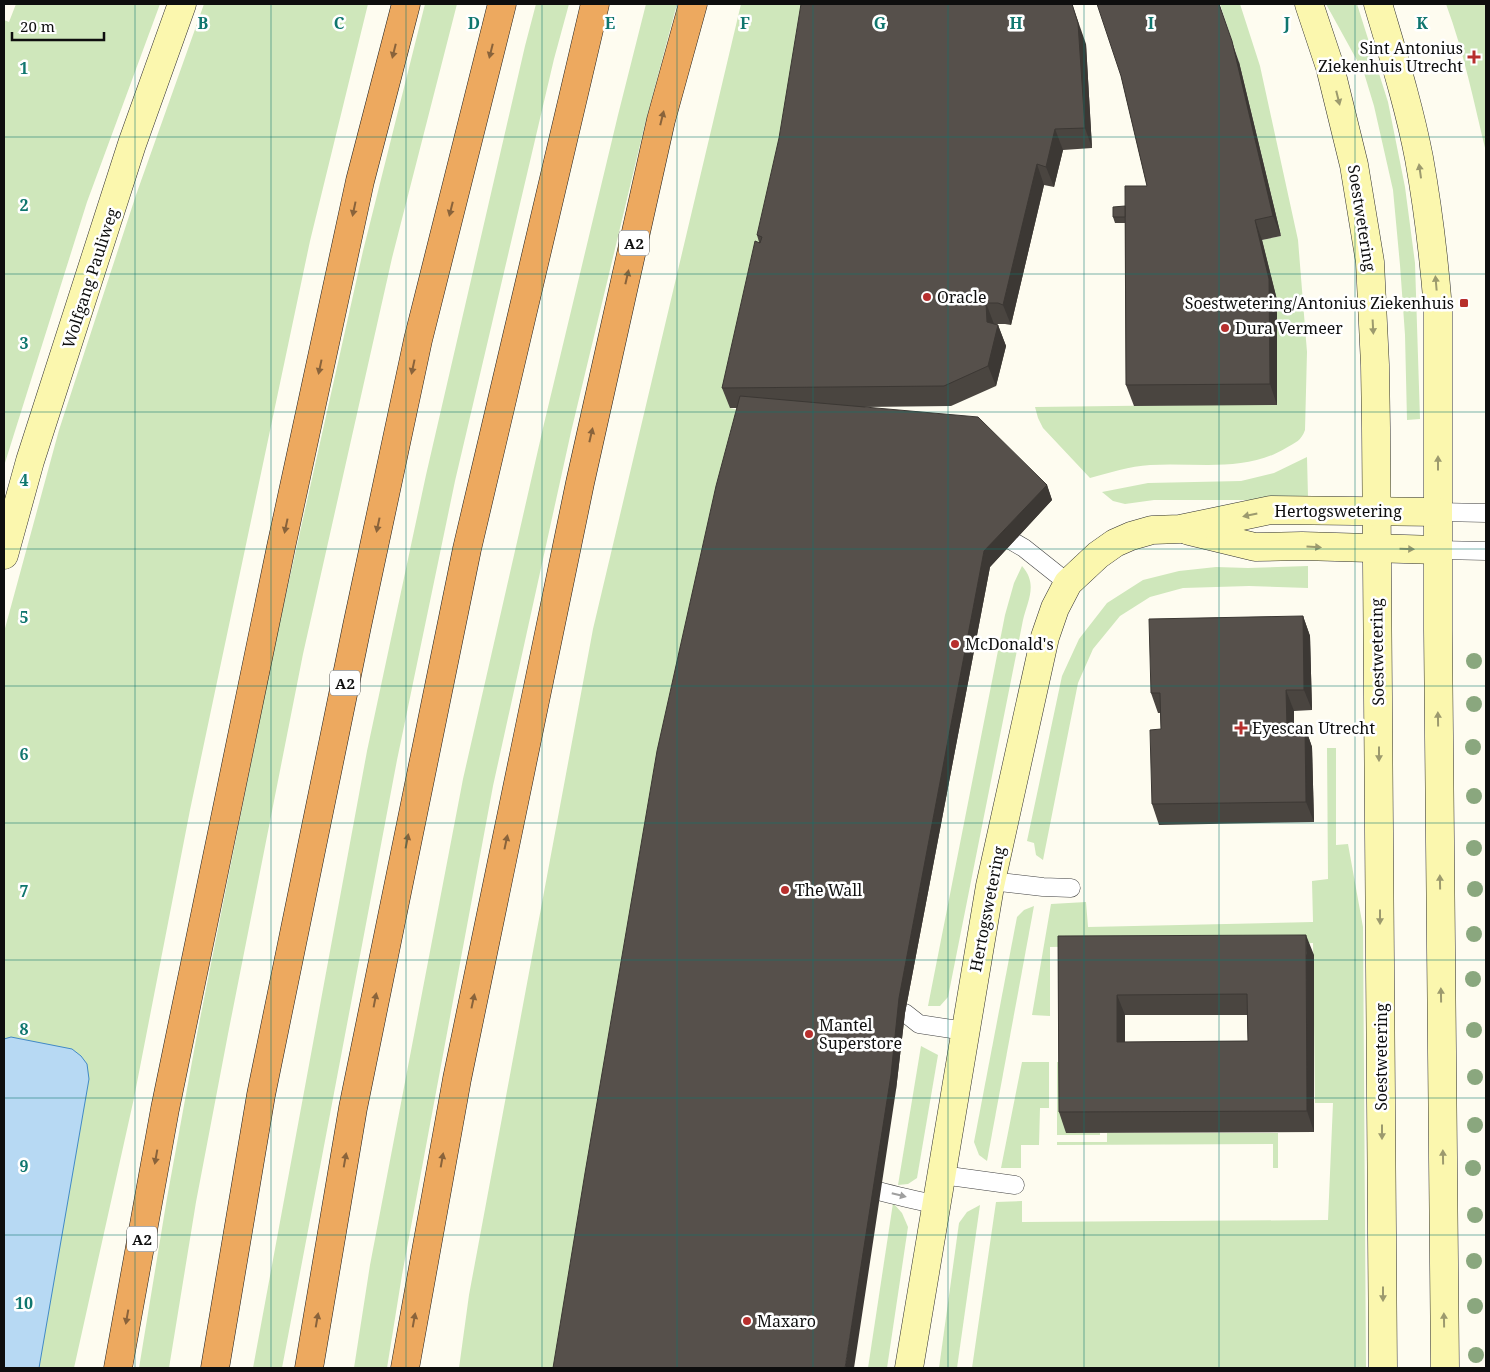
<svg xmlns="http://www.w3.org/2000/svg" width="1490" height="1372" viewBox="0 0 1490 1372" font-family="'Noto Serif',serif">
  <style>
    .green { fill: #cfe7bb }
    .water { fill: #b7d9f3; stroke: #4189c6 }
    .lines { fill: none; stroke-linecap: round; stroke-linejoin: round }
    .lane-casing { stroke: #414141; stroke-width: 19 }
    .secondary-casing { stroke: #303030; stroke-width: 29 }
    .highway-casing { stroke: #1f1f1f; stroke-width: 29 }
    .lane { stroke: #fff; stroke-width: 18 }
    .secondary { stroke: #fbf7ae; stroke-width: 28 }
    .highway { stroke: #eda95f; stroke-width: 28 }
    .tree { fill: #8aa77e }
    .wall { fill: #4a4540; fill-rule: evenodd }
    .shaded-wall { fill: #3c3834 }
    .building { fill: #56504b; stroke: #3c3834; fill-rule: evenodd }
    .oneway { fill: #89633b }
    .oneway2 { fill: #9c9a6e }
    .oneway3 { fill: #9f9f9f }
    .grid { fill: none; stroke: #0f766e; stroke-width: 1; stroke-opacity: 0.55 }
    .poi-dot { fill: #b72f2d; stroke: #fff; stroke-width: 2 }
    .labels { text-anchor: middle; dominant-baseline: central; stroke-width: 5; stroke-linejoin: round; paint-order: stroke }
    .shield { fill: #fff; stroke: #565656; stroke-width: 1 }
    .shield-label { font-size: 15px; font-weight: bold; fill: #0e0e0e }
    .poi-label { font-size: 16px; fill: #0e0e0e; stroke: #fff; text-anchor: start }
    .street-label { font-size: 16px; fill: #0e0e0e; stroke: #fff }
    .grid-label { font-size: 16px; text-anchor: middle; font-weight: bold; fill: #0f766e; stroke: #fff; stroke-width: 5; stroke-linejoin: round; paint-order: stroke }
  </style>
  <rect width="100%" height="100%" fill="#fefcf0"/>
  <g class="green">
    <path d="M16 4H160L87 202 4 466V20L9 22Z"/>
    <path d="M204 4H368L310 241 190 810 134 1098 74 1368H4V632L59 430 136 195Z"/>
    <path d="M425 4H457L392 258 303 654 228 1034 196 1202 169 1368H139L167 1198 198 1029 274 648 363 251Z"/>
    <path d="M536 4H569L554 59 455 481 397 760 282 1368H253L367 751 426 475 525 46Z"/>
    <path d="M646 4H677L645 124 571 432 493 786 402 1275 387 1368H354L370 1265 463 779 543 428 618 115Z"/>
    <path d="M741 4H814L730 408 746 412 562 1368H459L469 1295 593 629Z"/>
    <path d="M1220 4H1240L1260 66 1298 240 1307 352 1305 430C1301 441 1296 442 1286 448 1245 473 1196 462 1150 465 1130 466 1109 473 1090 478L1043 428 1038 418 1035 407 1277 404V300L1262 240 1281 236 1239 62Z"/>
    <path d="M1326 4H1357L1388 102 1405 187 1415 263 1420 419 1407 420 1405 335 1400 265 1393 190 1374 106 1364 73Z"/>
    <path d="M1446 4H1486V152C1474 103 1464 52 1446 4Z"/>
    <path d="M1307 457 1308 497 1292 500H1154L1125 504 1113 501 1102 492 1148 483 1241 481 1274 473Z"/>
    <path d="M1022 566C1038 584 1028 600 1023 620L948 997 940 1006H928L1005 615 1014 583Z"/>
    <path d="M1308 566V588L1249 586 1183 588 1150 597 1120 616 1093 649 1078 683 1043 860 1036 855 1034 843 1027 841 1062 676 1079 639 1107 603 1143 580 1179 571 1216 567 1248 568Z"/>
    <path d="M1327 748H1336V845L1348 844 1363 927 1366 1368H972L996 1202 1022 1201V1222L1328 1220 1333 1103H1315L1313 943 1050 947V1016L1032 1015 1051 904 1086 902 1088 927 1313 922 1312 881 1328 879Z"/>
    <path d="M1034 906 987 1161 979 1155 974 1142 1017 917 1024 910Z"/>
    <path d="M921 1046 938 1055 917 1178 908 1184 898 1185Z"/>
    <path d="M1022 1062H1049V1108H1040L1039 1145H1021V1168H1001Z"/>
    <path d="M1057 1062H1066V1133H1100V1135H1057Z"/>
    <path d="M1107 1133H1278V1168H1273V1144L1057 1145V1142H1107Z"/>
    <path d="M893 1203 902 1213 908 1227 887 1368H868Z"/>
    <path d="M980 1205 957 1368H939L959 1223 967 1212Z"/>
  </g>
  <path class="water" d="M11 1037 72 1049 81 1056 87 1064 89 1079 39 1368H4V1039Z"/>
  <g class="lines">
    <defs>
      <g id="lane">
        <path d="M1438 512 1486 513"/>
        <path d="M995 531 1024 548 1068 583"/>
        <path d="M1438 550 1486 551"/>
        <path d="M991 881 1043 887 1071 888"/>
        <path d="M905 1013 919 1024 965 1031"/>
        <path d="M942 1175 1015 1185"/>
        <path d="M861 1190 862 1186C886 1194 912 1199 936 1205"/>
      </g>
      <g id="secondary">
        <path d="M1309 4 1330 67 1354 165 1370 262 1375 365 1376 428 1383 1368"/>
        <path d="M1378 4C1393 55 1409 106 1419 158 1428 208 1434 259 1438 309V630L1445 1368"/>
        <path d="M1189 531 1255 547 1302 546 1438 550"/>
        <path d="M4 555 30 461 132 144 182 4"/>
        <path d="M909 1368 990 886 1045 637 1055 608 1068 583 1098 555 1115 543 1131 536 1152 530 1180 529 1271 510 1438 512"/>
      </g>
      <g id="highway">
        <path d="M118 1368 165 1109 281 547 360 181 406 4"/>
        <path d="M215 1368 261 1095 357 626 418 340 502 4"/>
        <path d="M309 1368 353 1108 467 549 595 4"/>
        <path d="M405 1368 457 1079 580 483 661 120 693 4"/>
      </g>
    </defs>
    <use href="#lane" class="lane-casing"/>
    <use href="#secondary" class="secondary-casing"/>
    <use href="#highway" class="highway-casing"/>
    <use href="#lane" class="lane"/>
    <use href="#secondary" class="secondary"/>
    <use href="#highway" class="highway"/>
  </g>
  <g class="tree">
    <circle cx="1474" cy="661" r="8"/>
    <circle cx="1474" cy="704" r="8"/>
    <circle cx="1473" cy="747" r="8"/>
    <circle cx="1474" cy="796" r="8"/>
    <circle cx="1474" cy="848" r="8"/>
    <circle cx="1475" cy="889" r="8"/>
    <circle cx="1474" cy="934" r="8"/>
    <circle cx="1473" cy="979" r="8"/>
    <circle cx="1474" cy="1030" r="8"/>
    <circle cx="1475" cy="1077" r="8"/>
    <circle cx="1475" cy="1125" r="8"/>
    <circle cx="1473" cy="1168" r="8"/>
    <circle cx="1475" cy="1215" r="8"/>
    <circle cx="1474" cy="1261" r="8"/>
    <circle cx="1475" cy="1306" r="8"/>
    <circle cx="1476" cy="1355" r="8"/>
  </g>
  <g class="wall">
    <path d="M1086 44 1092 148 1063 150 1054 187 1044 185 1011 325 1005 324H994L998 325 1006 346 996 386 951 406 863 407 1047 485 1052 500 990 567 905 1013 896 1090 737 408H730L722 388 759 242 757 235Z"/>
    <path d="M1239 62 1281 236 1262 240 1277 300V405L1134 406 1126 385 1125 223H1115L1113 217 1147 186 1121 76Z"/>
    <path d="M1303 616 1310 636 1312 710 1294 711V727H1305L1312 747 1314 822 1159 825 1152 804 1161 729 1160 713H1158L1151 693Z"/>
    <path d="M1058 936 1314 955V1132L1066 1133 1059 1112ZM1125 1015H1247L1248 1041 1125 1042Z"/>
  </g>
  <g class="shaded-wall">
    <path d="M1072 4 1086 44 1092 148 1085 128Z"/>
    <path d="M1219 4 1239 62 1281 236 1273 216Z"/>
    <path d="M1055 129 1063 150 1054 187 1046 167Z"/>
    <path d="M1037 164 1044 185 1011 325 1003 305Z"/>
    <path d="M1255 220 1262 240 1277 300V405L1270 384Z"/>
    <path d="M986 303 994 324 998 325 1006 346 996 386 988 366Z"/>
    <path d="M1047 485 1052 500 990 567 905 1013 896 1090 854 1368H845L899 998 984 551Z"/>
    <path d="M1303 616 1310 636 1312 710 1304 690Z"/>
    <path d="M1286 690 1294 711V748L1287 727Z"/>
    <path d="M1305 727 1312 747 1314 822 1306 802Z"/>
    <path d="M1306 935 1314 955V1132L1307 1111Z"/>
    <path d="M1117 995 1125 1015V1062L1117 1042Z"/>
  </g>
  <g class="building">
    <path d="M801 4H1072L1078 23 1085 128 1055 129 1046 167 1037 164 1003 305 998 303H986L987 322 998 325 988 366 944 386 722 388 755 241 760 243 762 237 757 235 779 138Z"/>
    <path d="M1097 4H1219L1232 41 1273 216 1255 220 1269 279 1270 384 1126 385 1125 186H1147L1121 76Z"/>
    <path d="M1125 206V217H1113V207Z"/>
    <path d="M740 396 978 417 1047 485 984 551 899 998 891 1075 845 1368H553L585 1173 657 751 716 486Z"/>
    <path d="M1303 616 1304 690H1286L1287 727H1305L1306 802 1152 804 1150 730 1161 729 1160 693H1151L1149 619Z"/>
    <path d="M1306 935 1307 1111 1059 1112 1058 936ZM1247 994 1248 1041 1117 1042V995Z"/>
  </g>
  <defs><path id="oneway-solid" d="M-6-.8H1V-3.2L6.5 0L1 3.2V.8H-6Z" transform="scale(1.25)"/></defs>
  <g class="oneway">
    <use href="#oneway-solid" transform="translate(394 51) rotate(104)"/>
    <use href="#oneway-solid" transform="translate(491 51) rotate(104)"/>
    <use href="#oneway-solid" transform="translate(662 118) rotate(-76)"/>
    <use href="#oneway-solid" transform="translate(354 209) rotate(102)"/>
    <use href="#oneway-solid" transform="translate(451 209) rotate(104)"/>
    <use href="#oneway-solid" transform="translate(627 277) rotate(-77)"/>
    <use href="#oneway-solid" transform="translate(320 367) rotate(102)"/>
    <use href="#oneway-solid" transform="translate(413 367) rotate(102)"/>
    <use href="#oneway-solid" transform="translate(591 435) rotate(-77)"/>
    <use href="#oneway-solid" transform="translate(378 525) rotate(102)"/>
    <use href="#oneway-solid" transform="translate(286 526) rotate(102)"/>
    <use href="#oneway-solid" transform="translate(407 841) rotate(-79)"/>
    <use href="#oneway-solid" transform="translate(506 842) rotate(-78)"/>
    <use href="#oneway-solid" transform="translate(375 1000) rotate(-79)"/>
    <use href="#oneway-solid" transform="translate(473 1001) rotate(-78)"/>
    <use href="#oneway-solid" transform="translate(156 1157) rotate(100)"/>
    <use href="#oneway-solid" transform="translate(345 1160) rotate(-80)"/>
    <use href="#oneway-solid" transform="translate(442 1160) rotate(-80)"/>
    <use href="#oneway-solid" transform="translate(127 1317) rotate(100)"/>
    <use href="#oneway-solid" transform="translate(317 1320) rotate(-80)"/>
    <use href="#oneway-solid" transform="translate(414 1320) rotate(-80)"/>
  </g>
  <g class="oneway2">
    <use href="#oneway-solid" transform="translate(1338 98) rotate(76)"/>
    <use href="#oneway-solid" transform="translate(1420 171) rotate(-98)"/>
    <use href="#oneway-solid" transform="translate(1436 283) rotate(-95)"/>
    <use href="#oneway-solid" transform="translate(1373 327) rotate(87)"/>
    <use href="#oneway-solid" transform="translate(1438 463) rotate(-90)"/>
    <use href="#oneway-solid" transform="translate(1250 515) rotate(168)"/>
    <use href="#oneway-solid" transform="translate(1314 547) rotate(3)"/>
    <use href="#oneway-solid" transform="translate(1407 549) rotate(2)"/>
    <use href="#oneway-solid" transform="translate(1438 719) rotate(-91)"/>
    <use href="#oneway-solid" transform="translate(1379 754) rotate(90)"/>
    <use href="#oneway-solid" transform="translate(1440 882) rotate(-91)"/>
    <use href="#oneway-solid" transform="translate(1380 917) rotate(90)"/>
    <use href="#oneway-solid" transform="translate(1441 995) rotate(-91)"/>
    <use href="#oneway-solid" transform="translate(1382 1132) rotate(90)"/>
    <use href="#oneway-solid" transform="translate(1443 1157) rotate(-91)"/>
    <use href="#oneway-solid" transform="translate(1383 1294) rotate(90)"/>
    <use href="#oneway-solid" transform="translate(1444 1320) rotate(-91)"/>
  </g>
  <use class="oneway3" href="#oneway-solid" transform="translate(899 1195) rotate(14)"/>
  <path class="grid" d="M135 4V1368M271 4V1368M406 4V1368M542 4V1368M677 4V1368M813 4V1368M948 4V1368M1084 4V1368M1219 4V1368M1355 4V1368M4 137H1486M4 274H1486M4 412H1486M4 549H1486M4 686H1486M4 823H1486M4 960H1486M4 1098H1486M4 1235H1486"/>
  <g class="poi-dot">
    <path d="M1471.5 49.5h5v5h5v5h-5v5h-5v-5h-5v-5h5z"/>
    <circle cx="927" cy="297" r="5"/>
    <rect x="1459" y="298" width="10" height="10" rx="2.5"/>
    <circle cx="1225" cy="328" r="5"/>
    <circle cx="955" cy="644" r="5"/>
    <path d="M1238.5 720.5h5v5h5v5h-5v5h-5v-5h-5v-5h5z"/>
    <circle cx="785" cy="890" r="5"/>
    <circle cx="809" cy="1034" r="5"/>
    <circle cx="747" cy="1321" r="5"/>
  </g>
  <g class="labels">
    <g class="shield">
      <rect x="619" y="230.5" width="30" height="25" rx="4"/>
      <rect x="330" y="670.5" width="30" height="25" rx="4"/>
      <rect x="127" y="1226.5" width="30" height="25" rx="4"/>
    </g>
    <g class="shield-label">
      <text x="634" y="243">A2</text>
      <text x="345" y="683">A2</text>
      <text x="142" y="1239">A2</text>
    </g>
    <g class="poi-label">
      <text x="1463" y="48" text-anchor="end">Sint Antonius<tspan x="1463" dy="18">Ziekenhuis Utrecht</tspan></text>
      <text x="937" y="297">Oracle</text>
      <text x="1454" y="303" text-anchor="end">Soestwetering/Antonius Ziekenhuis</text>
      <text x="1235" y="328">Dura Vermeer</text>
      <text x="965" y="644">McDonald's</text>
      <text x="1252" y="728">Eyescan Utrecht</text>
      <text x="795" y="890">The Wall</text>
      <text x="819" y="1025">Mantel<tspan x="819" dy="18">Superstore</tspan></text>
      <text x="757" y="1321">Maxaro</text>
    </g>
    <g class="street-label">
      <text transform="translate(1362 218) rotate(81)">Soestwetering</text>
      <text transform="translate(90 278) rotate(-72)">Wolfgang Pauliweg</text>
      <text x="1338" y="511">Hertogswetering</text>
      <text transform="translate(1377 652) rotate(-91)">Soestwetering</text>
      <text transform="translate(987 909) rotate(-79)">Hertogswetering</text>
      <text transform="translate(1381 1057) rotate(-90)">Soestwetering</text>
    </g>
  </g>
  <g class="grid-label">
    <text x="203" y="29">B</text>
    <text x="339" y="29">C</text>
    <text x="474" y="29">D</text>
    <text x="610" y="29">E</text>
    <text x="745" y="29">F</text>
    <text x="880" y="29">G</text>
    <text x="1016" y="29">H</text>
    <text x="1151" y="29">I</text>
    <text x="1287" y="29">J</text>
    <text x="1422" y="29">K</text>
    <text x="24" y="74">1</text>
    <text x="24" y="211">2</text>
    <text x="24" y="349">3</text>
    <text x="24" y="486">4</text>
    <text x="24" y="623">5</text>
    <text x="24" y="760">6</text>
    <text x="24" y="897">7</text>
    <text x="24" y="1035">8</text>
    <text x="24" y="1172">9</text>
    <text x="24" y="1309">10</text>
  </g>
  <rect width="1490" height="1372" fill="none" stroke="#0e0e0e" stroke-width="10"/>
  <path d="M12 32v8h92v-8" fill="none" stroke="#0e0e0e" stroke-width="2.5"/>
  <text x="20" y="32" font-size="15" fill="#0e0e0e" stroke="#ffffff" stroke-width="4" paint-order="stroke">20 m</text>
</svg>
